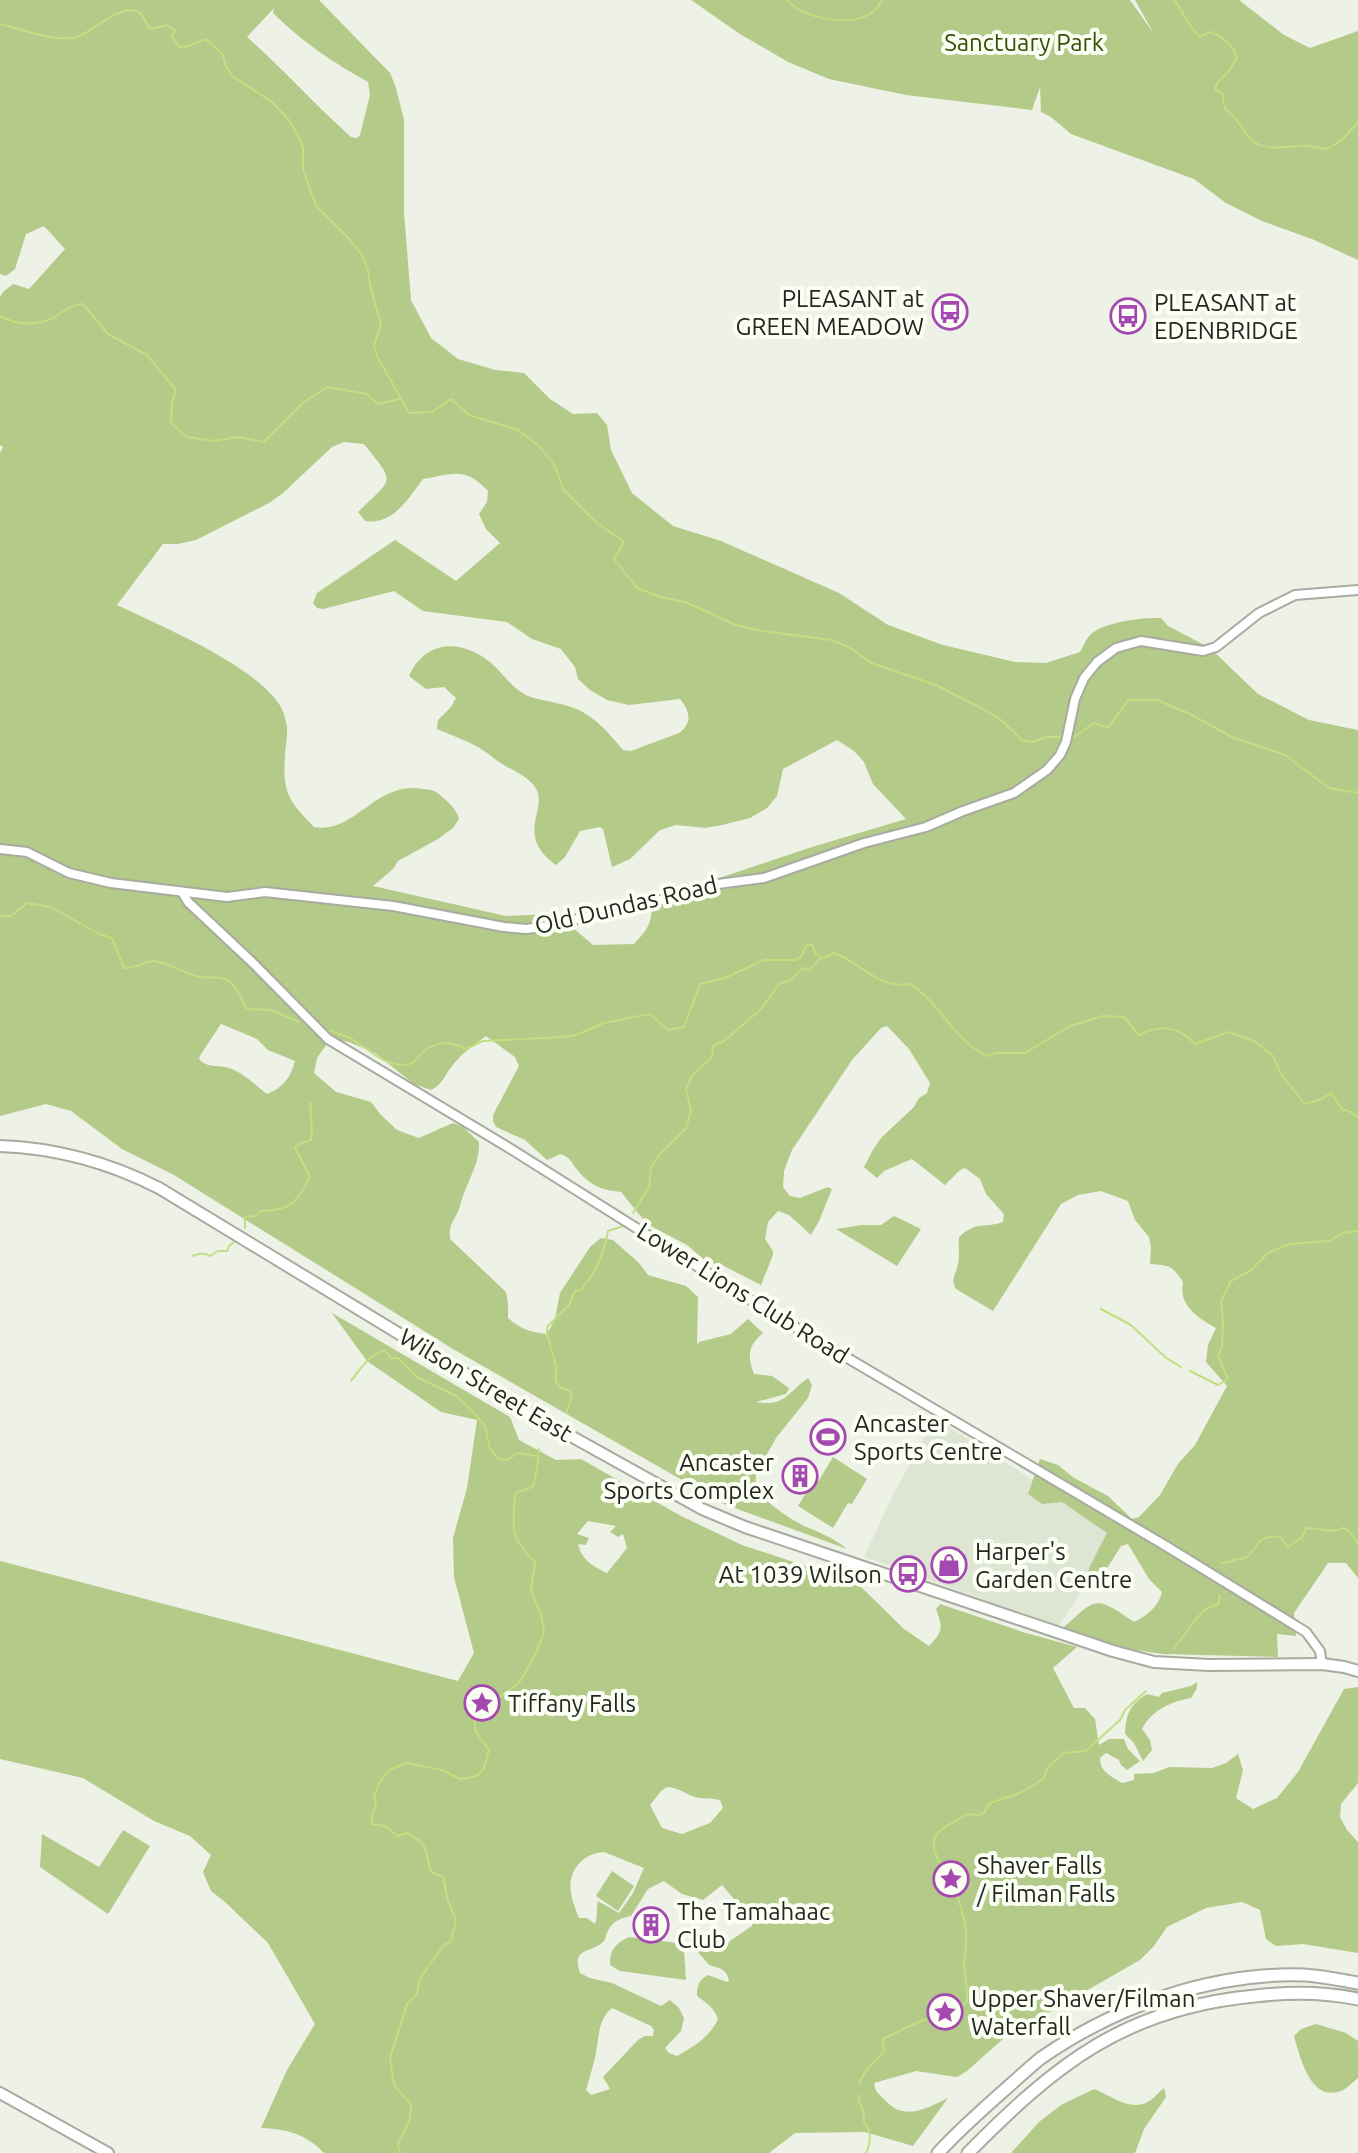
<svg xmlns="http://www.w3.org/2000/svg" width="1358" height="2153" viewBox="0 0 1358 2153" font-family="Ubuntu,sans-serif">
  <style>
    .built { fill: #dee5d3 }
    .green { fill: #b4ca88; fill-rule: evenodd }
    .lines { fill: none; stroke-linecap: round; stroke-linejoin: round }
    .stream { stroke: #c1df81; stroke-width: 2 }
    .minor-casing { stroke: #a7aba0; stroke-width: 12 }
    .major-casing { stroke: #a7aba0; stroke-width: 14 }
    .highway-casing { stroke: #a7aba0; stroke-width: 15 }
    .minor { stroke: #fff; stroke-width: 8 }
    .major { stroke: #fff; stroke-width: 10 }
    .highway { stroke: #fff; stroke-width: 11 }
    .labels { text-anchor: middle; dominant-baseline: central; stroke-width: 8; stroke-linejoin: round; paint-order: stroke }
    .park-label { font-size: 24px; fill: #3b4c04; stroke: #fafef3 }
    .poi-label { font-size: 24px; fill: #242622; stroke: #fafef3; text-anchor: start }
    .street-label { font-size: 24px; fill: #242622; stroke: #fafef3 }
  </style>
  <rect width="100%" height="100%" fill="#edf1e6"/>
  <path class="built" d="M934 1418 1033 1480 1028 1494 1062 1502 1108 1533 1089 1568 1083 1589 1059 1626 864 1557 890 1501Z"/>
  <g class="green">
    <path d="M0 0H319L390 73 396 88 404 120V213L411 300 431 338 458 359 495 370 524 373 550 399 573 414 597 413 607 425 611 450 632 493 673 526 721 541 839 593 888 625 943 645 1015 662 1046 663 1080 652C1083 647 1086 639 1090 635 1102 622 1144 617 1161 618L1168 626 1210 648 1258 694 1309 720 1358 730V1578L1346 1563H1328L1294 1613 1296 1636 1277 1634 1278 1657 1162 1654 1129 1649 1063 1628C1097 1597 1095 1595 1134 1622 1147 1616 1159 1606 1162 1592L1149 1579 1128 1544 1121 1546 1101 1578 1089 1590 1083 1589 1089 1568 1107 1533 1062 1502 1042 1504 1028 1494 1040 1459 1058 1465 1074 1478 1108 1496 1132 1519 1139 1517 1160 1495 1178 1464 1195 1445 1227 1386 1206 1362 1208 1345 1216 1328C1198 1318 1178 1305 1183 1282 1173 1266 1169 1265 1150 1264L1151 1247 1149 1237 1135 1220 1128 1201 1101 1191 1078 1195 1061 1204 993 1311 956 1289C950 1278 956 1275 958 1264 960 1259 958 1245 959 1237 978 1220 982 1229 1003 1222L1004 1214 986 1194 980 1179 965 1168 960 1170 945 1185 912 1159 884 1171 877 1178 864 1167 874 1148 882 1137 914 1107 919 1098 927 1093 930 1083 909 1049 887 1026 881 1028 852 1060 792 1150 784 1171 783 1187 790 1196 800 1198 828 1187 832 1189 819 1221 811 1235 789 1215 778 1211 768 1222 765 1239 773 1251V1255L761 1285 722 1265 707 1262 687 1245 647 1224 621 1192C600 1190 589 1185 575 1167 570 1160 570 1158 561 1154L547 1160 525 1140 496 1127 493 1121V1115L519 1066 515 1057 486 1036C474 1045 461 1054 452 1066 444 1076 442 1085 431 1090L414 1084 375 1053 349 1042 334 1039 329 1041 317 1058 314 1073 336 1092 371 1102 381 1115 397 1130 419 1138 453 1123 463 1127 479 1142C480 1161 471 1174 465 1191 462 1197 461 1203 459 1209 453 1224 449 1222 450 1239L506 1292 508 1303V1318C520 1329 530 1332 547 1334L555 1319 560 1293 590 1247 601 1238 613 1240 639 1263 648 1275 686 1286 698 1297 697 1345 699 1342 731 1334 748 1319 763 1333C748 1346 747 1355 754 1374L772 1376 789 1388 786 1394 756 1402C785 1407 787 1393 808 1378L812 1385 808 1398 776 1438 756 1474 755 1491C770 1504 785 1516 802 1525 820 1533 831 1536 847 1549L724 1504 453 1349 174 1175 122 1149 71 1111 46 1104 0 1116V453L3 447 0 445V297L3 292 13 284 29 289 65 249 44 226 26 234 15 269 6 276 0 274ZM274 8 273 13C301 41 334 63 368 82L370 95 360 135 357 138 351 137C315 105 283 69 247 37ZM344 442 364 444C396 484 394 477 358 512L365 521C393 525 408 499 423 479 454 474 465 466 488 491L487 502 479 514 486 529 500 543 456 581 395 540 317 593 313 603 317 608 323 609 394 591 423 611 507 622 532 639 561 649 575 667 578 679 590 690 607 700 629 705 680 699C690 711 693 723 679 733L631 751 623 750C608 732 593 714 571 707 557 702 542 701 528 696 512 689 504 674 491 663 462 639 426 639 409 676L426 689 444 687 456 698 451 707 438 720 437 729C451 735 465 740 478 747 487 752 495 760 504 765 514 771 528 777 535 787 550 808 513 834 556 865L565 857 580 831 600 827 603 829 612 867 630 859 660 830 676 825 705 828 722 825 750 818 767 808 777 796 783 769 837 740 854 751 864 762 873 784 906 819 812 847 651 901C653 922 649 928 634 944L593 945 572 927 549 914 506 916 373 886 393 869 398 861 438 839 453 828 459 819C456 808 449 803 440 795 435 790 431 790 423 789 375 780 355 835 314 827 290 802 282 794 285 757 285 748 288 736 287 727 286 720 283 709 279 704 252 664 161 626 117 605L163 544H178L196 540 269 503 283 493 332 447ZM221 1024 257 1039 268 1050 295 1061C291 1077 283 1088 267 1094 255 1085 244 1073 229 1068 217 1064 208 1069 199 1059L201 1054Z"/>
    <path d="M691 0H1130L1154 34 1135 0H1239L1284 35 1310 48 1358 31V260L1312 239 1262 221 1226 203 1194 179 1071 134 1051 117 1041 112 1040 87 1032 110 906 95 829 79 788 62 740 34Z"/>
    <path d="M894 1216 921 1229 897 1266 836 1229 862 1225H881Z"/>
    <path d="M332 1313 510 1417 519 1440 556 1460 581 1459 681 1516 742 1545 857 1583 904 1629 929 1646C943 1632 943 1627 936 1609L940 1604 1026 1633 1077 1647 1053 1668 1074 1708H1085L1095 1719 1099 1745 1109 1739H1124L1128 1749 1140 1761 1127 1770 1121 1765 1119 1760 1106 1753 1100 1758C1100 1772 1111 1776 1122 1783L1134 1780V1774L1154 1773 1169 1767 1212 1768 1226 1763 1238 1754 1243 1770 1236 1798 1253 1809 1277 1798 1298 1772 1344 1689 1358 1687V1783L1341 1804 1340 1817 1347 1830 1358 1842V1953L1303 1944 1276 1946 1266 1939 1260 1910 1242 1902 1206 1908 1167 1927 1154 1946 1140 1960 1004 2038 967 2071 957 2077 916 2071 874 2083C875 2091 878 2094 884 2099 904 2122 925 2109 948 2098L913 2146 865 2132 795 2133 769 2153H324C306 2134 287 2129 261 2128L287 2070 315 2024 268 1943 225 1902 211 1891 203 1872 211 1855 190 1836 154 1821 83 1778 0 1759V1561L458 1681 474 1653 454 1577 453 1538 467 1488 477 1420 441 1412 367 1361ZM588 1521 616 1526 610 1532 618 1537 623 1534 627 1548 607 1573C593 1566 582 1561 578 1544L586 1545 589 1538 577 1534ZM667 1787C679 1787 688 1796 699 1798 707 1799 712 1798 720 1800L723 1808 710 1823 682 1834 662 1828 650 1805 661 1791ZM604 1852 644 1868 633 1893 619 1913 598 1901C596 1909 598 1917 595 1924L587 1918H579C576 1910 572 1901 571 1893 567 1871 583 1853 604 1852ZM664 1881 682 1894 703 1900 722 1885 753 1921 752 1926 724 1945 697 1951 709 1965C718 1968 727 1968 729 1981L727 1982 708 1975C699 1980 697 1985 697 1996 706 2003 714 2007 718 2019 710 2037 693 2047 677 2056L669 2053 665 2048 681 2031 684 2018 679 2008 670 2000 661 2006 612 1983 590 1978 580 1973C571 1946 592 1954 604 1941 605 1939 606 1937 606 1935 612 1922 617 1919 631 1916L648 1889ZM612 2008 651 2026 654 2030 653 2036H645L638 2040 603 2077 610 2089 591 2095 586 2090C589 2080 592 2069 595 2058 599 2040 597 2020 612 2008Z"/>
    <path d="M833 1457 867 1479 852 1504 848 1503 833 1528 798 1506 814 1480 818 1482Z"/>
    <path d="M1197 1682V1688L1191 1698C1171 1701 1151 1711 1142 1729L1150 1740 1152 1750 1143 1761 1134 1743 1125 1734C1126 1713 1130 1705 1147 1694L1159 1697 1162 1693 1191 1686Z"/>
    <path d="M123 1830 150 1846 108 1914 40 1867 42 1834 99 1867Z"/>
    <path d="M612 1871 634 1886 618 1911 596 1896Z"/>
    <path d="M629 1937 677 1943 684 1951 686 1980 620 1971 610 1965C610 1949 615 1944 629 1937Z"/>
    <path d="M1316 2024 1346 2033 1358 2041V2078C1353 2082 1348 2087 1343 2090 1311 2105 1300 2057 1294 2036L1301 2029Z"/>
    <path d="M1164 2088 1166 2097 1144 2129 1135 2153H1011L1039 2122 1061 2105 1094 2089C1110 2095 1126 2109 1143 2104 1151 2102 1158 2093 1164 2088Z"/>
  </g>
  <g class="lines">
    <g class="stream">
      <path d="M787 0C803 18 848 27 870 14 876 11 879 5 882 0"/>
      <path d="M1174 0C1184 13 1188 26 1200 37L1210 32C1222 36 1233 45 1237 58L1229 71 1217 83 1215 89 1222 94 1225 109C1239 117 1242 134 1256 143 1270 151 1286 146 1301 146 1310 145 1318 148 1327 149L1342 140 1358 122"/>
      <path d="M0 24C21 29 52 41 73 38 91 36 120 0 140 13 144 17 147 25 150 29L167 25 175 30 172 37 179 47C189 48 196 42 206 39L223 55 225 64 231 75 272 102 289 120 297 134 303 147V169L316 206 350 240 362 255 368 270 370 286 381 324 374 346 377 356 409 413 432 412 451 399 469 415 518 430 539 446 555 466 563 489 597 523 624 542 614 559 637 588 661 597 685 602 736 625 762 631 832 640 850 648 871 663 936 685 981 708 1000 719 1022 740 1032 742 1046 737H1063"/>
      <path d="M0 316C17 325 35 326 53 318 67 311 65 306 83 304L108 334 147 355 176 390 172 403 171 423 187 437 214 441 238 437 264 442 304 402 327 387 367 394 378 404 399 399"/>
      <path d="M1070 737H1074L1094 723 1108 728 1128 700H1157L1190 714 1232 737 1285 755 1329 788 1358 793"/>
      <path d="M0 916H11L27 903 51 907 99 934 112 938 124 968C134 969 143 962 154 961 164 961 188 975 200 977 211 979 220 974 230 982 238 989 242 1000 247 1009L271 1010 299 1022"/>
      <path d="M329 1031C337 1033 346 1035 353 1040 370 1050 383 1065 404 1065 412 1065 415 1061 420 1055 433 1041 450 1040 466 1049L483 1041 563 1037 576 1035 604 1023 650 1014 668 1030 684 1027 700 984 725 978 764 960H795L800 958 807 945H812L816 954 823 958 834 953C864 964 876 989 911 984 918 990 925 995 931 1002 950 1023 960 1042 987 1056L996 1053H1025L1070 1026 1103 1016 1124 1017 1139 1035C1160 1024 1178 1026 1195 1044L1229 1032 1256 1042 1273 1056 1281 1074 1305 1104 1322 1099 1331 1093 1343 1110H1347L1358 1117"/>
      <path d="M633 1213 649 1187 651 1168 660 1154 686 1128 691 1111 686 1089 691 1077 712 1057 713 1046 724 1041 761 1009 779 984 790 980 803 968 810 970 818 960 823 958"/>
      <path d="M245 1228V1217L256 1216 260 1211C290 1211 297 1203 310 1177L295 1148 299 1144 311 1140C314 1127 309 1117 311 1103"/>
      <path d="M192 1256C198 1254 204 1252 210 1256L218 1251H227L229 1246 234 1242"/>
      <path d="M1101 1309 1131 1325 1165 1357 1181 1367"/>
      <path d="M1190 1371 1218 1385 1228 1379 1218 1356 1222 1346 1223 1322 1221 1301 1231 1281 1250 1271 1268 1253 1289 1244 1329 1241 1343 1233 1358 1231"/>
      <path d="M351 1381C360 1369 370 1354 385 1350L391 1358H398L417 1377 456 1396 474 1413 485 1426 490 1449 499 1459 507 1460 518 1453 536 1456"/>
      <path d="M566 1413 572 1396 570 1391 560 1387 556 1381V1366L547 1334V1327L569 1305 575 1291 581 1290C596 1273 604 1254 608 1231L624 1226"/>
      <path d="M1222 1563 1230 1562 1236 1559C1258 1562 1249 1533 1280 1537L1288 1547 1302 1537 1306 1528C1318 1528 1331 1534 1343 1528L1349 1531 1358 1543"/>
      <path d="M1174 1649 1195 1620 1206 1609 1218 1604 1220 1595"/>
      <path d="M860 2085C861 2071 876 2062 884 2051L883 2039 914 2024 935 2016 938 2012 957 2008 967 2002C968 1988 965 1979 964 1965 964 1955 967 1944 966 1934 965 1916 958 1897 951 1880 945 1869 931 1854 934 1841 936 1828 957 1822 967 1814L979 1815 984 1813 990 1803 1020 1793 1029 1788 1043 1779 1048 1767 1064 1753 1086 1751 1120 1720 1125 1710 1146 1691"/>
      <path d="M859 2095V2101L864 2113V2122C872 2131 871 2142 866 2153"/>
      <path d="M400 2153 398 2144 410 2119 411 2105 394 2085 390 2058 407 2004 417 1994 420 1979 430 1964 444 1945 451 1941 456 1920 448 1901 443 1877 431 1872C424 1851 431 1845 407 1833L398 1836 385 1826 372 1824V1816L376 1804 374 1796 380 1782 389 1770 407 1763 442 1770 460 1779 473 1777 478 1775 484 1768 489 1750 476 1732 472 1709 482 1703 492 1702 515 1686 521 1680 535 1655 544 1633 542 1618 531 1590 535 1562C509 1535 513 1531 515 1495L518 1491H523L533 1486 537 1469 539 1449"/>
    </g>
    <defs>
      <g id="minor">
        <path d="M0 849 27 852 69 873 111 883 227 897 265 892 393 906 504 927 526 929 542 927 679 896 718 884 764 878 864 843 926 827 963 811 1014 793 1047 770 1060 755 1066 742 1075 699 1084 678 1097 662 1116 648 1141 641 1203 651 1216 647 1259 613 1295 595 1358 590"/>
        <path d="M182 892 188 902 253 963 328 1039 506 1146 773 1314 1166 1546 1306 1632 1320 1651 1322 1664"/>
      </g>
      <g id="major">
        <path d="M0 1146C57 1148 108 1162 159 1188L533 1415 702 1509 745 1527 1113 1651 1154 1662 1209 1665 1322 1664 1344 1667 1358 1671"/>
        <path d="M0 2093 108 2153"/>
      </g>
      <g id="highway">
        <path d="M938 2153C960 2129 984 2108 1009 2086 1019 2077 1030 2067 1041 2058 1116 2006 1212 1972 1304 1975 1322 1976 1340 1980 1358 1983"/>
        <path d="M968 2153C1056 2064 1125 2008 1255 1996 1289 1992 1324 1992 1358 1999"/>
      </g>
    </defs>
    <use href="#minor" class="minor-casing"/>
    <use href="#major" class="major-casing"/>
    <use href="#highway" class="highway-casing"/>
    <use href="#minor" class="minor"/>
    <use href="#major" class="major"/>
    <use href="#highway" class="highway"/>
  </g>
  <defs>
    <symbol id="bus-ring" viewBox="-11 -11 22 22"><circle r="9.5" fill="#fafef3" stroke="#a648b1" stroke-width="1.5"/><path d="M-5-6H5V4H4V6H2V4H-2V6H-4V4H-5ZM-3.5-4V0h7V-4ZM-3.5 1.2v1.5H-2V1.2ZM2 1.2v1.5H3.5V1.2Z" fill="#a648b1"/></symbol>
    <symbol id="stadium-ring" viewBox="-11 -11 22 22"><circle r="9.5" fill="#fafef3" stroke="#a648b1" stroke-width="1.5"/><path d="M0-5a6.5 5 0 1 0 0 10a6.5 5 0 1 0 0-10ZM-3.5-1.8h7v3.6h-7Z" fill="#a648b1"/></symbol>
    <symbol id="building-ring" viewBox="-11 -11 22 22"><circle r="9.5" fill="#fafef3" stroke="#a648b1" stroke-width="1.5"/><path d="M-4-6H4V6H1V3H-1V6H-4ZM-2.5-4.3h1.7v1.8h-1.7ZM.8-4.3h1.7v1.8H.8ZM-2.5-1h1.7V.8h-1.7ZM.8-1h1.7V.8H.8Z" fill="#a648b1"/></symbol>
    <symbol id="shop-ring" viewBox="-11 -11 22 22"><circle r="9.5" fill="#fafef3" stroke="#a648b1" stroke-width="1.5"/><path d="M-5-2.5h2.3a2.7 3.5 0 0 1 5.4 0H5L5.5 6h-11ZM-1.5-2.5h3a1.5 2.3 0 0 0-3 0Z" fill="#a648b1"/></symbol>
    <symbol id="sight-ring" viewBox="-11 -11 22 22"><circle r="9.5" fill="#fafef3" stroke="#a648b1" stroke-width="1.5"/><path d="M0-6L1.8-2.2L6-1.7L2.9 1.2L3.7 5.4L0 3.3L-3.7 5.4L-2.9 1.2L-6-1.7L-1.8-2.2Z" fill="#a648b1"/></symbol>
  </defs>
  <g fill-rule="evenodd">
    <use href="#bus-ring" x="930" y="292" width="40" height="40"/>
    <use href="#bus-ring" x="1108" y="296" width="40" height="40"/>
    <use href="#stadium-ring" x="808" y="1417" width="40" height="40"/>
    <use href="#building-ring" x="780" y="1456" width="40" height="40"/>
    <use href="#shop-ring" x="929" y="1545" width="40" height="40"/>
    <use href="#bus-ring" x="888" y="1554" width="40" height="40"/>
    <use href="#sight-ring" x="462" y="1683" width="40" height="40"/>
    <use href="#sight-ring" x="931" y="1859" width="40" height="40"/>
    <use href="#building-ring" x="631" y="1905" width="40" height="40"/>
    <use href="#sight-ring" x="925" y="1992" width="40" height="40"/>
  </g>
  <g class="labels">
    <g class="park-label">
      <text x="1024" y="42">Sanctuary Park</text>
    </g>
    <g class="poi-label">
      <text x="924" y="298" text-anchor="end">PLEASANT at<tspan x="924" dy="28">GREEN MEADOW</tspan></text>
      <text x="1154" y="302">PLEASANT at<tspan x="1154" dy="28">EDENBRIDGE</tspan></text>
      <text x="854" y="1423">Ancaster<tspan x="854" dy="28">Sports Centre</tspan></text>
      <text x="774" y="1462" text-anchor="end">Ancaster<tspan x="774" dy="28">Sports Complex</tspan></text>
      <text x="975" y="1551">Harper's<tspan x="975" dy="28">Garden Centre</tspan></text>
      <text x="882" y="1574" text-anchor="end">At 1039 Wilson</text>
      <text x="508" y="1703">Tiffany Falls</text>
      <text x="977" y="1865">Shaver Falls<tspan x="977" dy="28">/ Filman Falls</tspan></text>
      <text x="677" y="1911">The Tamahaac<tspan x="677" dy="28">Club</tspan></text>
      <text x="971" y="1998">Upper Shaver/Filman<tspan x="971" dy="28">Waterfall</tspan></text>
    </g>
    <g class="street-label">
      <text transform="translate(626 905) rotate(-13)">Old Dundas Road</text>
      <text transform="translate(743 1293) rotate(32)">Lower Lions Club Road</text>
      <text transform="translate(486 1385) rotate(31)">Wilson Street East</text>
    </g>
  </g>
</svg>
